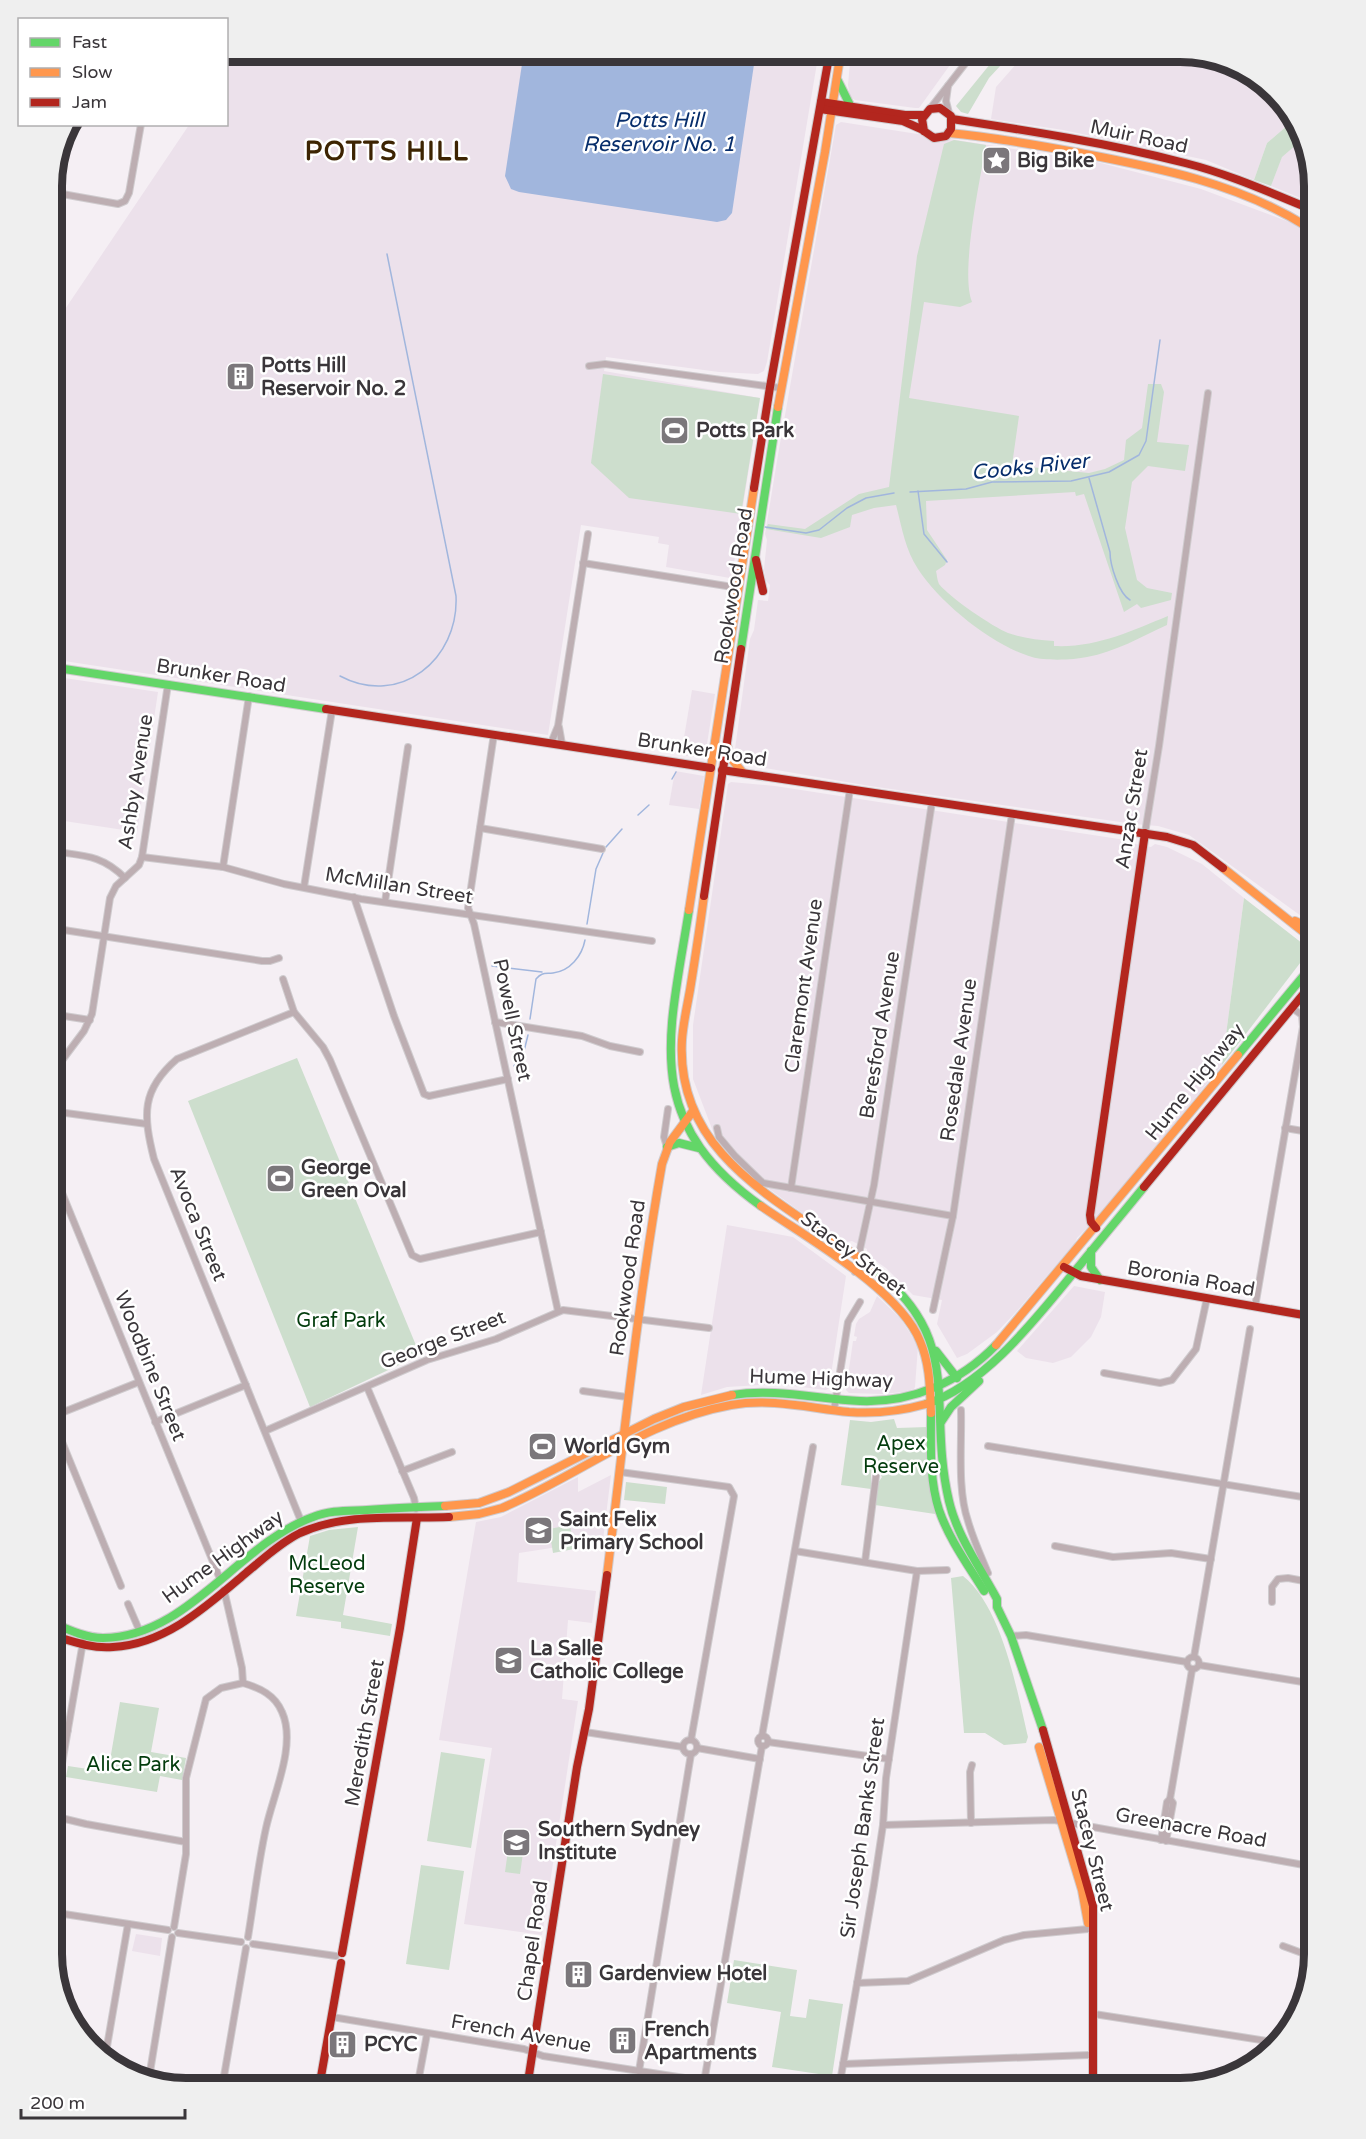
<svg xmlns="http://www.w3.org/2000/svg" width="1366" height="2139" viewBox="0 0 1366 2139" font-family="'Varela Round',sans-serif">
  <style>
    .built { fill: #ece1eb }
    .green { fill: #cddecd }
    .water { fill: #a1b6dd }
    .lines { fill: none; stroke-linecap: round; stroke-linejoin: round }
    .stream { stroke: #a1b6dd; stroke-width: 1.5 }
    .street-casing { stroke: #cfcbce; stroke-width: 8 }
    .fast-casing { stroke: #cfcbce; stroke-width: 10 }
    .slow-casing { stroke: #cfcbce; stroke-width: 10 }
    .jam-casing { stroke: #cfcbce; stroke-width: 10 }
    .street { stroke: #bdaeb2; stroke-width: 6 }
    .fast { stroke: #63d668; stroke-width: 8 }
    .slow { stroke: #ff974d; stroke-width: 8 }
    .jam { stroke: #b3261e; stroke-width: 8 }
    .labels { text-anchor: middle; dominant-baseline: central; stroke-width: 5; stroke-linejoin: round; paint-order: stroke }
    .street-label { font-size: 20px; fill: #3a363a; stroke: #fff }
    .poi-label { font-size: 20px; font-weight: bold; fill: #3a363a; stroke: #fff; text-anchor: start }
    .park-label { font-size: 20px; fill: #033c0d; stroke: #fff }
    .water-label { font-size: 21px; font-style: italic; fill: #062d6b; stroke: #fff }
    .district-label { font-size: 26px; font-weight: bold; letter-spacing: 1.5px; fill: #3d2402; stroke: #fff }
    .rim { fill: none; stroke: #3a363a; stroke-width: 8 }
  </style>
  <rect width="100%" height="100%" fill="#f5eff4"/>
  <g class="built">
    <path d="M228 51H819L767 362 764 371 758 374 719 372 606 357 604 371 760 398 732 576 730 578 666 567 669 545 658 543 659 537 581 525 548 735 51 659V330L189 125 226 124Z"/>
    <path d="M851 51H960L919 108H915L855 100 850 97 848 85Z"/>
    <path d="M1030 51H1189L1255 74 1295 119 1267 143 1254 180 1206 160 1063 130 991 119 996 87 1018 62Z"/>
    <path d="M841 122 1097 162 1201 189 1295 224 1315 236V926L1189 835 1158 826 1134 824 870 786 748 765 742 763 737 757 735 749 750 639 754 630 758 600 768 601 770 585 766 581 764 569 767 540 765 534 778 455 836 125Z"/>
    <path d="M1304 138 1315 186V204L1271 186 1282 156Z"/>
    <path d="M51 676 158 692 137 832 51 819Z"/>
    <path d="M692 690 715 694 705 756 702 758 681 755Z"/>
    <path d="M675 771 704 776 699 809 669 805Z"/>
    <path d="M731 782 775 786 1132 841 1135 844 1151 847 1155 844 1167 847 1202 864 1244 898 1222 1065 1101 1214 1077 1238 1075 1243 1016 1312 997 1332 967 1354 957 1358 937 1324 942 1300 913 1295 886 1268 867 1255V1249L852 1241 847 1242 805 1215 747 1173 714 1134 693 1079V1025L728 784Z"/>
    <path d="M727 1225 793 1237 846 1276 829 1388 826 1390 777 1384 727 1387 701 1395Z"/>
    <path d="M1074 1286 1105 1292 1101 1317 1091 1337 1071 1357 1053 1363 1026 1358 1017 1351Z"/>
    <path d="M877 1296 901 1319 918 1346 915 1387 914 1389 903 1392 882 1394 849 1393 846 1390 853 1341H856L857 1337 854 1336 856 1324 859 1319 870 1312Z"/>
    <path d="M611 1475 603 1540 519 1553 517 1582 596 1591 592 1623 568 1620 562 1699 578 1701 542 1935 464 1924 492 1748 439 1740 476 1522 501 1517 578 1477V1492Z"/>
    <path d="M136 1934 162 1938 160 1956 132 1951Z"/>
  </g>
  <g class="green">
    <path d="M991 51H1014L989 78 968 114 961 112 956 106 995 58 990 54Z"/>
    <path d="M1295 119 1301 126 1304 138 1282 157 1271 186 1254 180 1267 143Z"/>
    <path d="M954 140 986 145C980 180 960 273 972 302L960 307 924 302 909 398 1019 416 1012 465 1089 473 1105 469 1124 460 1126 440 1142 428 1148 384H1161L1164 392 1157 442 1189 445 1185 471 1148 466 1132 482 1125 528 1137 580 1147 588 1172 593 1171 600 1141 608 1137 604 1124 612 1084 494 1076 496 1075 492 926 501 927 530 947 560 945 565 936 571C937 575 937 580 939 584 949 597 993 627 1008 633 1022 638 1038 640 1054 641V646C1096 648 1131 631 1168 616L1167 625C1141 637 1115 652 1087 657 1073 660 1046 661 1032 657 993 646 940 603 918 569 905 549 902 528 896 505L874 508 852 515 850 527 821 538 766 529 768 524 805 529 859 494 889 487 917 256 944 144Z"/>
    <path d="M603 374 760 398 741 514 629 498 591 463Z"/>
    <path d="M1244 898 1307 947V954L1222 1065Z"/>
    <path d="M297 1058 420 1355 310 1407 188 1101Z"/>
    <path d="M894 1419 897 1428 928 1427 935 1514 875 1505 878 1483 882 1477 878 1471 871 1473V1489L841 1485 850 1420 871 1422Z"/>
    <path d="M626 1482 667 1487 665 1504 624 1500Z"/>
    <path d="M570 1525 574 1549 553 1553 549 1529Z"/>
    <path d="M358 1527 343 1615 392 1624 390 1636 341 1628V1622L296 1616 310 1536 329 1530Z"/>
    <path d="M963 1576C1002 1607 1017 1690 1028 1737L1026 1743 1004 1745 985 1733H964L951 1578Z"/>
    <path d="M120 1702 159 1708 151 1752 186 1758 182 1780 160 1776 157 1792 66 1777 68 1766 108 1772Z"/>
    <path d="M441 1752 485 1759 471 1848 427 1841Z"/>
    <path d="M510 1836 525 1839 520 1874 505 1872Z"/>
    <path d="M421 1865 464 1871 449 1970 406 1964Z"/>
    <path d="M734 1960 797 1970 790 2016 806 2018 809 1999 843 2004 832 2076 772 2067 781 2012 727 2003Z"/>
  </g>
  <path class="water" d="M524 51H756L732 213 726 220 717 222 519 192 511 189 505 176Z"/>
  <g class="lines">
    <g class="stream">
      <path d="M1089 478 1110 552C1110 565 1119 594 1130 600"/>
      <path d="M918 491 924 534 947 562"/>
      <path d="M910 492 966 489 992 482 1071 481 1109 472 1139 455 1146 441 1160 340"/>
      <path d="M765 527 806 533 819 530 847 508 866 498 894 493"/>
      <path d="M340 676C400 708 459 659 456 596L387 254"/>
      <path d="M672 779 676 772"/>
      <path d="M638 815 649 805"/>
      <path d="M606 847 622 829"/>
      <path d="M587 924 596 869 603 853"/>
      <path d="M492 966 542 972"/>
      <path d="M530 1019 536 979C542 972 545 974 553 973 570 971 582 956 585 940"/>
      <path d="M514 1066 524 1051 528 1035"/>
      <path d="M718 2057 753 2061"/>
    </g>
    <defs>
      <g id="street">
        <path d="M948 86 946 101 949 113"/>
        <path d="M929 110 975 51"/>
        <path d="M51 192 118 204 125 201 129 193 141 124"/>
        <path d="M51 233 70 124"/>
        <path d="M589 366 605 364 781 388"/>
        <path d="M583 563 739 588"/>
        <path d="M559 727 562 744"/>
        <path d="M494 734 468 908 474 924 558 1311"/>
        <path d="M551 743 558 726 588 534"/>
        <path d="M480 828 602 849"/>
        <path d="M1145 833 1159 746 1208 393"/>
        <path d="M51 851C83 856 101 854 125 878"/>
        <path d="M142 857 223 867 284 884 361 899 652 941"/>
        <path d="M223 867 249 696"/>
        <path d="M304 887 332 710"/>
        <path d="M354 897 394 1016 424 1094 429 1096 508 1079"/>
        <path d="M385 902 408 747"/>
        <path d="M51 928 262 961H270L279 958"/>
        <path d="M283 979 294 1012 323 1047 330 1060 412 1255 420 1259 541 1232"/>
        <path d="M294 1012 177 1059C141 1090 143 1115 154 1159L301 1521"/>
        <path d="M51 1014 90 1020"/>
        <path d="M495 1022 582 1036 610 1046 640 1052"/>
        <path d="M51 1075 84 1031 92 1014 110 898 116 886 139 865 142 857 168 684"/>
        <path d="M51 1111 147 1124"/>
        <path d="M717 1128 719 1137 735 1156 763 1183 953 1216"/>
        <path d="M1285 1128 1315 1133"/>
        <path d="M667 1147 664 1137 668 1109"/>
        <path d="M51 1166 220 1579"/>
        <path d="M791 1188 850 789"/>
        <path d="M855 1272 874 1185 932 802"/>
        <path d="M1255 1307 1303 1027 1302 1015 1292 1008"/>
        <path d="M933 1310 953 1216 1012 814"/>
        <path d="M1104 1373 1160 1383 1172 1380 1196 1349 1207 1298"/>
        <path d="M367 1387 414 1498 416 1509"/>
        <path d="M583 1391 627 1397"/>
        <path d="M834 1410 848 1322 860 1302"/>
        <path d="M961 1410C962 1444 957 1489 968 1521 973 1539 981 1556 988 1573"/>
        <path d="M1311 1411 1315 1407"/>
        <path d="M51 1415 121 1586"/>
        <path d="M51 1417 139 1382"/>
        <path d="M155 1422 246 1385"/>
        <path d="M265 1431 427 1360 496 1339 563 1310 709 1328"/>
        <path d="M988 1446 1315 1499"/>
        <path d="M402 1471 452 1452"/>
        <path d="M620 1472 729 1487 734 1496 691 1740"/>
        <path d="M1055 1546 1113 1557 1171 1553 1211 1559"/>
        <path d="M795 1551 917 1571 947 1570"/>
        <path d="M865 1562 876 1476"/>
        <path d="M224 1590 242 1668 243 1683"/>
        <path d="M1272 1602V1587L1278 1579 1288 1578 1315 1583"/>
        <path d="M128 1604 140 1632"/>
        <path d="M1011 1636 1026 1635 1187 1662"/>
        <circle cx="1193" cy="1663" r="6"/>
        <path d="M1194 1657 1250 1329"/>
        <path d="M1199 1665 1315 1684"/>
        <path d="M243 1683C260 1688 275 1695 282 1712 297 1745 273 1795 266 1828 258 1864 254 1901 248 1937"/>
        <path d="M51 1727 68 1730"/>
        <path d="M585 1732 683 1747"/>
        <circle cx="763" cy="1741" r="5"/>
        <path d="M762 1736 813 1447"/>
        <circle cx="690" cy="1747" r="7"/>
        <path d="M768 1742 889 1759"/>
        <path d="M697 1748 760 1759"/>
        <path d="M51 1816 58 1787 83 1642"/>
        <path d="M57 1817 86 1824 186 1842"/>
        <path d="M971 1823 970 1772 972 1765"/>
        <path d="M883 1825 1054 1820 1315 1867"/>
        <path d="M51 1831 57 1822V1802"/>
        <path d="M1161 1840 1167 1802 1170 1799 1192 1670"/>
        <path d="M1166 1841 1173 1803 1170 1799"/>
        <path d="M51 1912 168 1930"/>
        <path d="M174 1927 186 1854V1778L206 1699 221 1688 243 1683"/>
        <path d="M178 1933 241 1942"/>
        <path d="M253 1944 336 1956"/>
        <path d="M1283 1946 1302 1953 1312 1964"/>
        <path d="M857 1983 908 1981 1004 1940 1024 1935 1088 1929"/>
        <path d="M1094 2014 1274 2042"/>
        <path d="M332 2017 524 2049 543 2056 704 2081"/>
        <path d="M105 2058 128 1924"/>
        <path d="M843 2064 1089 2055"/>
        <path d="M639 2071 691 1754"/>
        <path d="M149 2078 172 1937"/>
        <path d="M222 2088 246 1948"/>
        <path d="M417 2088 427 2034"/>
        <path d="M703 2088 762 1746"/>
        <path d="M839 2088 874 1885 883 1825 886 1778 917 1571"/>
      </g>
      <g id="fast">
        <path d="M837 79 851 107"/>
        <path d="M1315 209C1304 217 1303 227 1315 235"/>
        <path d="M741 649 778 407"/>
        <path d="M51 667 326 709"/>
        <path d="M689 910C669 1037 640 1120 761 1206"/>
        <path d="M1238 1055 1315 962"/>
        <path d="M667 1147 679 1143 699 1148"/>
        <path d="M1091 1251V1267L1100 1280"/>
        <path d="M870 1266C967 1339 926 1403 949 1501 957 1536 980 1567 997 1599V1607L1011 1636 1043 1730"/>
        <path d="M936 1351 957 1378"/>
        <path d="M732 1395C775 1388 817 1399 860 1401 912 1403 960 1382 996 1345"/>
        <path d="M926 1404C988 1384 1040 1313 1080 1265 1101 1239 1123 1213 1144 1187"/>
        <path d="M931 1413C931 1445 929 1479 939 1510 949 1539 968 1565 984 1591"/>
        <path d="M941 1422 951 1407 979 1381"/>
        <path d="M51 1622C67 1629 85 1638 103 1638 188 1637 238 1544 313 1517 330 1510 349 1511 367 1510 393 1508 419 1507 445 1506"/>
      </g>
      <g id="slow">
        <path d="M949 133C993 137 1037 145 1080 153 1159 168 1237 183 1306 226"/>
        <path d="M778 407 825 152 841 51"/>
        <path d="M727 745 730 757 743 773"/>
        <path d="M1223 868 1315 941"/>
        <path d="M704 896C700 927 695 959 690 990 687 1007 683 1024 682 1040 675 1160 790 1205 870 1266"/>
        <path d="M689 910 754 488"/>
        <path d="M1295 921 1315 930"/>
        <path d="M761 1206C807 1238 899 1289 920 1341 930 1364 930 1388 931 1413"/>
        <path d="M996 1345 1238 1055"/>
        <path d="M445 1506 479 1503 509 1492 654 1419 684 1407 732 1395"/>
        <path d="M449 1517 479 1514 502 1508C580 1475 646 1420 731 1405 772 1398 809 1408 849 1412 875 1414 901 1411 926 1404"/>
        <path d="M607 1575C624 1438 638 1300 662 1164L670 1142 693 1111"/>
        <path d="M1039 1747 1082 1890 1088 1923"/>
      </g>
      <g id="jam">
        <path d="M821 102 905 115H924"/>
        <path d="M820 109 903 121 921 129 934 138 946 136 951 129V116L940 108 930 109 922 119 924 131"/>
        <path d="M952 119C1030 131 1108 143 1185 163 1229 174 1271 193 1313 210"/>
        <path d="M754 488 770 387 830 51"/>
        <path d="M756 560 763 591"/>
        <path d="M326 709 711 768"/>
        <path d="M722 770 1167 837 1193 845 1223 868"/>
        <path d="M704 896 741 649"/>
        <path d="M1144 1187 1315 980"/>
        <path d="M1096 1228 1091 1222 1090 1215 1145 833"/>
        <path d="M1064 1267 1081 1276 1315 1317"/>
        <path d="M51 1635C71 1641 92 1649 113 1647 166 1644 207 1606 246 1573 263 1559 280 1543 300 1533 346 1512 400 1519 449 1517"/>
        <path d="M1043 1730 1093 1906V2088"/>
        <path d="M342 1953 400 1628 417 1518"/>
        <path d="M319 2088 341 1963"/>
        <path d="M527 2088 577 1767 589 1709 607 1575"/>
      </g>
    </defs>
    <use href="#street" class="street-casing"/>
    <use href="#fast" class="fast-casing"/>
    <use href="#slow" class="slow-casing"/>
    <use href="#jam" class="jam-casing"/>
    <use href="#street" class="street"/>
    <use href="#fast" class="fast"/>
    <use href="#slow" class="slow"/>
    <use href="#jam" class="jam"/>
  </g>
  <defs>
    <symbol id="sight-square" viewBox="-11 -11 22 22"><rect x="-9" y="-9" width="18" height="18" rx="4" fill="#7b777b" stroke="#fff"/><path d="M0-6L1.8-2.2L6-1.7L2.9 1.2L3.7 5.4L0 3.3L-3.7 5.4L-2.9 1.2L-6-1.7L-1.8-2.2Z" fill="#fff"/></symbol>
    <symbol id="building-square" viewBox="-11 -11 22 22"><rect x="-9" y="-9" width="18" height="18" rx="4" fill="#7b777b" stroke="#fff"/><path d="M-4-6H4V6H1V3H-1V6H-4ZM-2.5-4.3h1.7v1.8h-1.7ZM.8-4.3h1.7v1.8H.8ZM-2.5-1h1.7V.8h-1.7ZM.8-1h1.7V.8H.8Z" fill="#fff"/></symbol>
    <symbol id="stadium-square" viewBox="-11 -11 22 22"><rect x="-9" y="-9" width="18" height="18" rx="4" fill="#7b777b" stroke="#fff"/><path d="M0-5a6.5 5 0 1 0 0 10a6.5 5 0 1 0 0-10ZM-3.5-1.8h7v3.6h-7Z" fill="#fff"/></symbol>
    <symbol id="school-square" viewBox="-11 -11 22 22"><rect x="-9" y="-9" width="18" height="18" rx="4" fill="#7b777b" stroke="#fff"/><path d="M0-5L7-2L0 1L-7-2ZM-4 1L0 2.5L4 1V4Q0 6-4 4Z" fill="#fff"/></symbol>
    <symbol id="university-square" viewBox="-11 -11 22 22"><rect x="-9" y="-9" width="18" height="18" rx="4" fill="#7b777b" stroke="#fff"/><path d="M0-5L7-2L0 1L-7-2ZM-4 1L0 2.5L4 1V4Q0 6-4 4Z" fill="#fff"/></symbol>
  </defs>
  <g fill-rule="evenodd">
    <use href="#sight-square" x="980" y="144" width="33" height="33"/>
    <use href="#building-square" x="224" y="360" width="33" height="33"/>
    <use href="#stadium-square" x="658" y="414" width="33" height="33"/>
    <use href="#stadium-square" x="264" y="1162" width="33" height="33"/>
    <use href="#stadium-square" x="526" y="1430" width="33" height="33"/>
    <use href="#school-square" x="522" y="1514" width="33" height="33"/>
    <use href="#school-square" x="492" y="1644" width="33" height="33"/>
    <use href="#university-square" x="500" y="1826" width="33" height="33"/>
    <use href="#building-square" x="562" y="1958" width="33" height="33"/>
    <use href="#building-square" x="606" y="2024" width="33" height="33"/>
    <use href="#building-square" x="326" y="2028" width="33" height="33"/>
  </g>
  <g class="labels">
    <g class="street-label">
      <text transform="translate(1139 137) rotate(12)">Muir Road</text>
      <text transform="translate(734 586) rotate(-81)">Rookwood Road</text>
      <text transform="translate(221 676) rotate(9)">Brunker Road</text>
      <text transform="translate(702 750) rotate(9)">Brunker Road</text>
      <text transform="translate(136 782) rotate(-81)">Ashby Avenue</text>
      <text transform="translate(1132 809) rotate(-81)">Anzac Street</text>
      <text transform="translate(399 886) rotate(9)">McMillan Street</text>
      <text transform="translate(804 986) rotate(-82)">Claremont Avenue</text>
      <text transform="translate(512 1020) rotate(78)">Powell Street</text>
      <text transform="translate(880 1035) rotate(-81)">Beresford Avenue</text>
      <text transform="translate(959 1060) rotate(-82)">Rosedale Avenue</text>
      <text transform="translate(1195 1082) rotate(-51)">Hume Highway</text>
      <text transform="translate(198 1224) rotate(68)">Avoca Street</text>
      <text transform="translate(853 1254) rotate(37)">Stacey Street</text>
      <text transform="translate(628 1278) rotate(-82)">Rookwood Road</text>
      <text transform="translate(1191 1279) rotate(10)">Boronia Road</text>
      <text transform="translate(443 1340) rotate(-21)">George Street</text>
      <text transform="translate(150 1366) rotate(68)">Woodbine Street</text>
      <text transform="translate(821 1379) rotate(2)">Hume Highway</text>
      <text transform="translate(223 1557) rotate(-36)">Hume Highway</text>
      <text transform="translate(365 1733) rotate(-80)">Meredith Street</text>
      <text transform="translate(863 1828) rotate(-82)">Sir Joseph Banks Street</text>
      <text transform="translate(1191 1828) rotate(10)">Greenacre Road</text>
      <text transform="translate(1092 1850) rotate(76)">Stacey Street</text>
      <text transform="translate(533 1941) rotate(-82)">Chapel Road</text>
      <text transform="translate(521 2034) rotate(10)">French Avenue</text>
    </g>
    <g class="poi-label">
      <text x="1017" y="161">Big Bike</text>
      <text x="261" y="366">Potts Hill<tspan x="261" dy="23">Reservoir No. 2</tspan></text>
      <text x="696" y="431">Potts Park</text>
      <text x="301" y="1168">George<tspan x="301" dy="23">Green Oval</tspan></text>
      <text x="564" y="1447">World Gym</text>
      <text x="560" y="1520">Saint Felix<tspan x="560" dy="23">Primary School</tspan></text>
      <text x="530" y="1649">La Salle<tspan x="530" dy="23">Catholic College</tspan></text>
      <text x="538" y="1830">Southern Sydney<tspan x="538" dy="23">Institute</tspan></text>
      <text x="599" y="1974">Gardenview Hotel</text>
      <text x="644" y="2030">French<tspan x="644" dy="23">Apartments</tspan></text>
      <text x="364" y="2045">PCYC</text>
    </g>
    <g class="park-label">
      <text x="341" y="1321">Graf Park</text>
      <text x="901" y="1444">Apex<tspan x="901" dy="23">Reserve</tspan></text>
      <text x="327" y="1564">McLeod<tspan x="327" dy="23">Reserve</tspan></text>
      <text x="133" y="1765">Alice Park</text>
    </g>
    <g class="water-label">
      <text x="659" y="120">Potts Hill<tspan x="659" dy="24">Reservoir No. 1</tspan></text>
      <text transform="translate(1030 467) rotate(-6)">Cooks River</text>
    </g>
    <g class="district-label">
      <text x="387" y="151">POTTS HILL</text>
    </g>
  </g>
  <path d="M0 0H1366V2139H0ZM186 62H1180A124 124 0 0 1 1304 186V1954A124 124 0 0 1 1180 2078H186A124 124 0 0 1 62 1954V186A124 124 0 0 1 186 62Z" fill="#efefef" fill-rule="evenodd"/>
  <path class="rim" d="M186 62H1180A124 124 0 0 1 1304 186V1954A124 124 0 0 1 1180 2078H186A124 124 0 0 1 62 1954V186A124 124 0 0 1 186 62Z"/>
  <rect x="18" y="18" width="210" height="108" fill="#ffffff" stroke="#b0afb0" stroke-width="1.5"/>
  <rect x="30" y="38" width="30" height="9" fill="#63d668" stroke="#b0afb0" stroke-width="1.5"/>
  <text x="72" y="48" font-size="18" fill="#3a363a">Fast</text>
  <rect x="30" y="68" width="30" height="9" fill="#ff974d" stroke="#b0afb0" stroke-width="1.5"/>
  <text x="72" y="78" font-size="18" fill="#3a363a">Slow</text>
  <rect x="30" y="98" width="30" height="9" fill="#b3261e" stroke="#b0afb0" stroke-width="1.5"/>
  <text x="72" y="108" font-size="18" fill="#3a363a">Jam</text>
  <path d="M21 2109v9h164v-9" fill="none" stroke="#3a363a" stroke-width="3"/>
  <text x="30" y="2109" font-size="18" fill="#3a363a" stroke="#ffffff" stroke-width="4.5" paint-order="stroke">200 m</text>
</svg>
